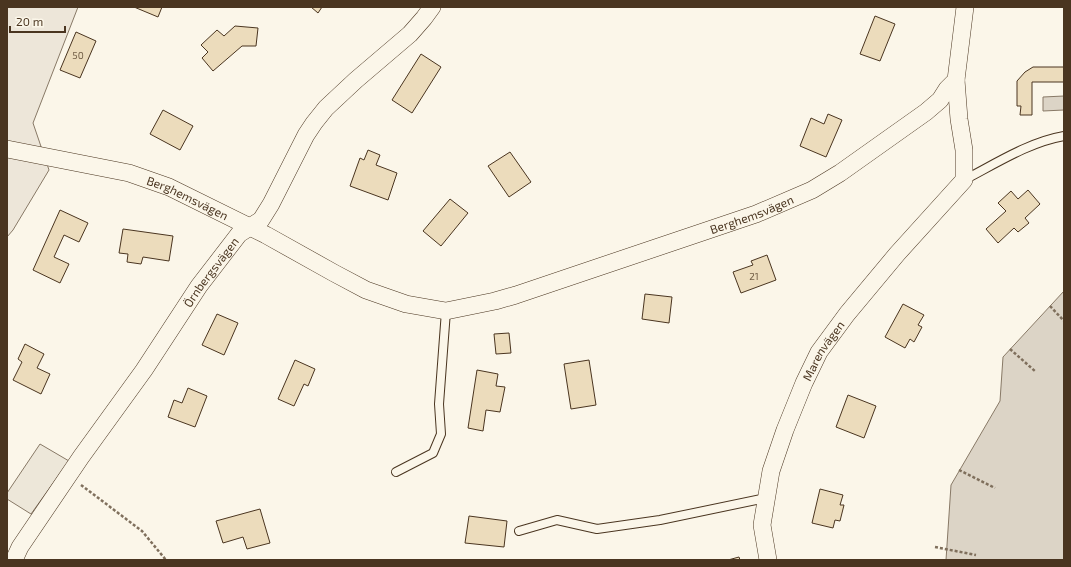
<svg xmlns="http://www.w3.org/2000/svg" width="1071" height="567" viewBox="0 0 1071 567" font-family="'Exo 2',sans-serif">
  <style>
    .green { fill: #ede6d9; stroke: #887966 }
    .parking { fill: #ede7d9; stroke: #887966 }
    .water { fill: #dcd4c6; stroke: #887966 }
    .building { fill: #ecdcbc; stroke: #4a3520 }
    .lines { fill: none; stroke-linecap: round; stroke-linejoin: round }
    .service-casing { stroke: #4a3520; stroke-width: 10 }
    .minor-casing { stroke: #4a3520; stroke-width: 18 }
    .path { stroke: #7f6f5c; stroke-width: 2.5; stroke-dasharray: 3 2; stroke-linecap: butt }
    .service { stroke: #fbf6e9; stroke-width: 8 }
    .minor { stroke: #fbf6e9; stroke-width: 17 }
    .labels { text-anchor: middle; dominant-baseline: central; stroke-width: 3; stroke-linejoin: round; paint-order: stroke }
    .number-label { font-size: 10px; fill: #725f47 }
    .street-label { font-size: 12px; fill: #4a3520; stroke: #fbf6e9 }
  </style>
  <rect width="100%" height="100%" fill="#fbf6e9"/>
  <path class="green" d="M7 7H78L33 123 49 170 13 230 7 237Z"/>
  <path class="parking" d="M40 444 69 461 31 514 7 499V493Z"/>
  <g class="water">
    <path d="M1064 96V110L1043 111V97Z"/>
    <path d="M1064 291V560H946L951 485 1000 401 1003 357Z"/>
  </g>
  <g class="building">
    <path d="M134 7H162L158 17Z"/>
    <path d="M311 7H322L318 13Z"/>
    <path d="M875 16 895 24 880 61 860 54Z"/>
    <path d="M235 26 258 28 256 46H242L213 71 202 58 208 52 201 45 217 30 224 36Z"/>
    <path d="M76 32 96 41 80 78 60 70Z"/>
    <path d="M421 54 441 67 412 113 392 100Z"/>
    <path d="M1033 67H1064V82H1032V115H1020L1021 106H1017V81L1025 72Z"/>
    <path d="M163 110 193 126 180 150 150 134Z"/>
    <path d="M828 114 842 120 826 157 800 146 811 118 824 124Z"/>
    <path d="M368 150 380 155 376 165 397 173 388 200 350 186 360 158 364 160Z"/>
    <path d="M510 152 531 182 509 197 488 166Z"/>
    <path d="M1028 190 1040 204 1025 218 1029 223 1018 232 1014 228 998 243 986 229 1006 211 998 203 1011 191 1018 199Z"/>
    <path d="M450 199 468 213 441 246 423 231Z"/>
    <path d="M60 210 88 223 79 242 64 235 54 257 69 264 60 283 33 270Z"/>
    <path d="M123 229 173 236 169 261 143 257 141 264 127 262 128 254 119 253Z"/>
    <path d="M767 255 776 280 741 293 733 272 753 265 751 261Z"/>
    <path d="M645 294 672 297 669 323 642 319Z"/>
    <path d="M903 304 924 315 918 325 922 327 914 342 910 339 905 348 885 337Z"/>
    <path d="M217 314 238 323 224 355 202 345Z"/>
    <path d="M509 333 511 353 496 354 494 334Z"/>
    <path d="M25 344 44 354 37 368 50 374 41 394 13 380 22 362 18 359Z"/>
    <path d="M295 360 315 369 308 386 304 384 294 406 278 399Z"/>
    <path d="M589 360 596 405 571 409 564 364Z"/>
    <path d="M477 370 498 374 496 386 505 387 500 412 486 410 483 431 468 428Z"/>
    <path d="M188 388 207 396 195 427 168 417 174 400 182 403Z"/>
    <path d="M848 395 876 406 864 438 836 427Z"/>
    <path d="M820 489 843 495 840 505H844L840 521 835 520 833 528 812 523Z"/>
    <path d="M260 509 270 543 247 549 243 537 223 543 216 521Z"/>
    <path d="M469 516 507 521 504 547 465 543Z"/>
    <path d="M739 557 740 560H728Z"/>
  </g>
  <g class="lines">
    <defs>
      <g id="service">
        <path d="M964 180C995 164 1029 142 1064 136"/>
        <path d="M396 472 433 453 441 434 439 404 446 311"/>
        <path d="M519 531 557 520 597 529 660 520 766 498"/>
      </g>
      <g id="minor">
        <path id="s1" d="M7 149 129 173 169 187 266 235 334 273 366 290 406 304 446 311 495 301 516 295 756 214 812 190 840 173 926 112 940 100 947 89 956 80 965 7"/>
        <path id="s2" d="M14 560 20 547 81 457 144 370 199 286 239 234 261 220 271 204 306 135 314 123 326 108 356 80 410 34 424 18 432 7"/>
        <path id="s3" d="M768 560 762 525 771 471 785 430 804 383 819 352 847 314 897 254 964 180V150L959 119 956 80"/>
      </g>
    </defs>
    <use href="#service" class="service-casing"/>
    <use href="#minor" class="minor-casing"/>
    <g class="path">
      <path d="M1050 306 1064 321"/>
      <path d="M1010 349 1036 372"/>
      <path d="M959 470 995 488"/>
      <path d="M81 485 142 531 166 560"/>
      <path d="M935 547 976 555"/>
    </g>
    <use href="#service" class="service"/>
    <use href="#minor" class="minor"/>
  </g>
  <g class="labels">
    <g class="number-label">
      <text x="78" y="55">50</text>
      <text x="754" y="276">21</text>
    </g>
    <g class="street-label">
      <text stroke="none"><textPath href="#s1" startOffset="188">Berghemsvägen</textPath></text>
      <text stroke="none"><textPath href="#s1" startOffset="793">Berghemsvägen</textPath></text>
      <text stroke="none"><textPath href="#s2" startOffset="349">Örnbergsvägen</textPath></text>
      <text stroke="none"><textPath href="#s3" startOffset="222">Marenvägen</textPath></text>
    </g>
  </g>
  <rect width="1071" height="567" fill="none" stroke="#4a3520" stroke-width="16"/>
  <path d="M10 26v6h55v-6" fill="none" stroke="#4a3520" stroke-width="2"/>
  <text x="16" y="26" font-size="12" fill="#4a3520" stroke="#fbf6e9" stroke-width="3" paint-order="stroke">20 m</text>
</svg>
